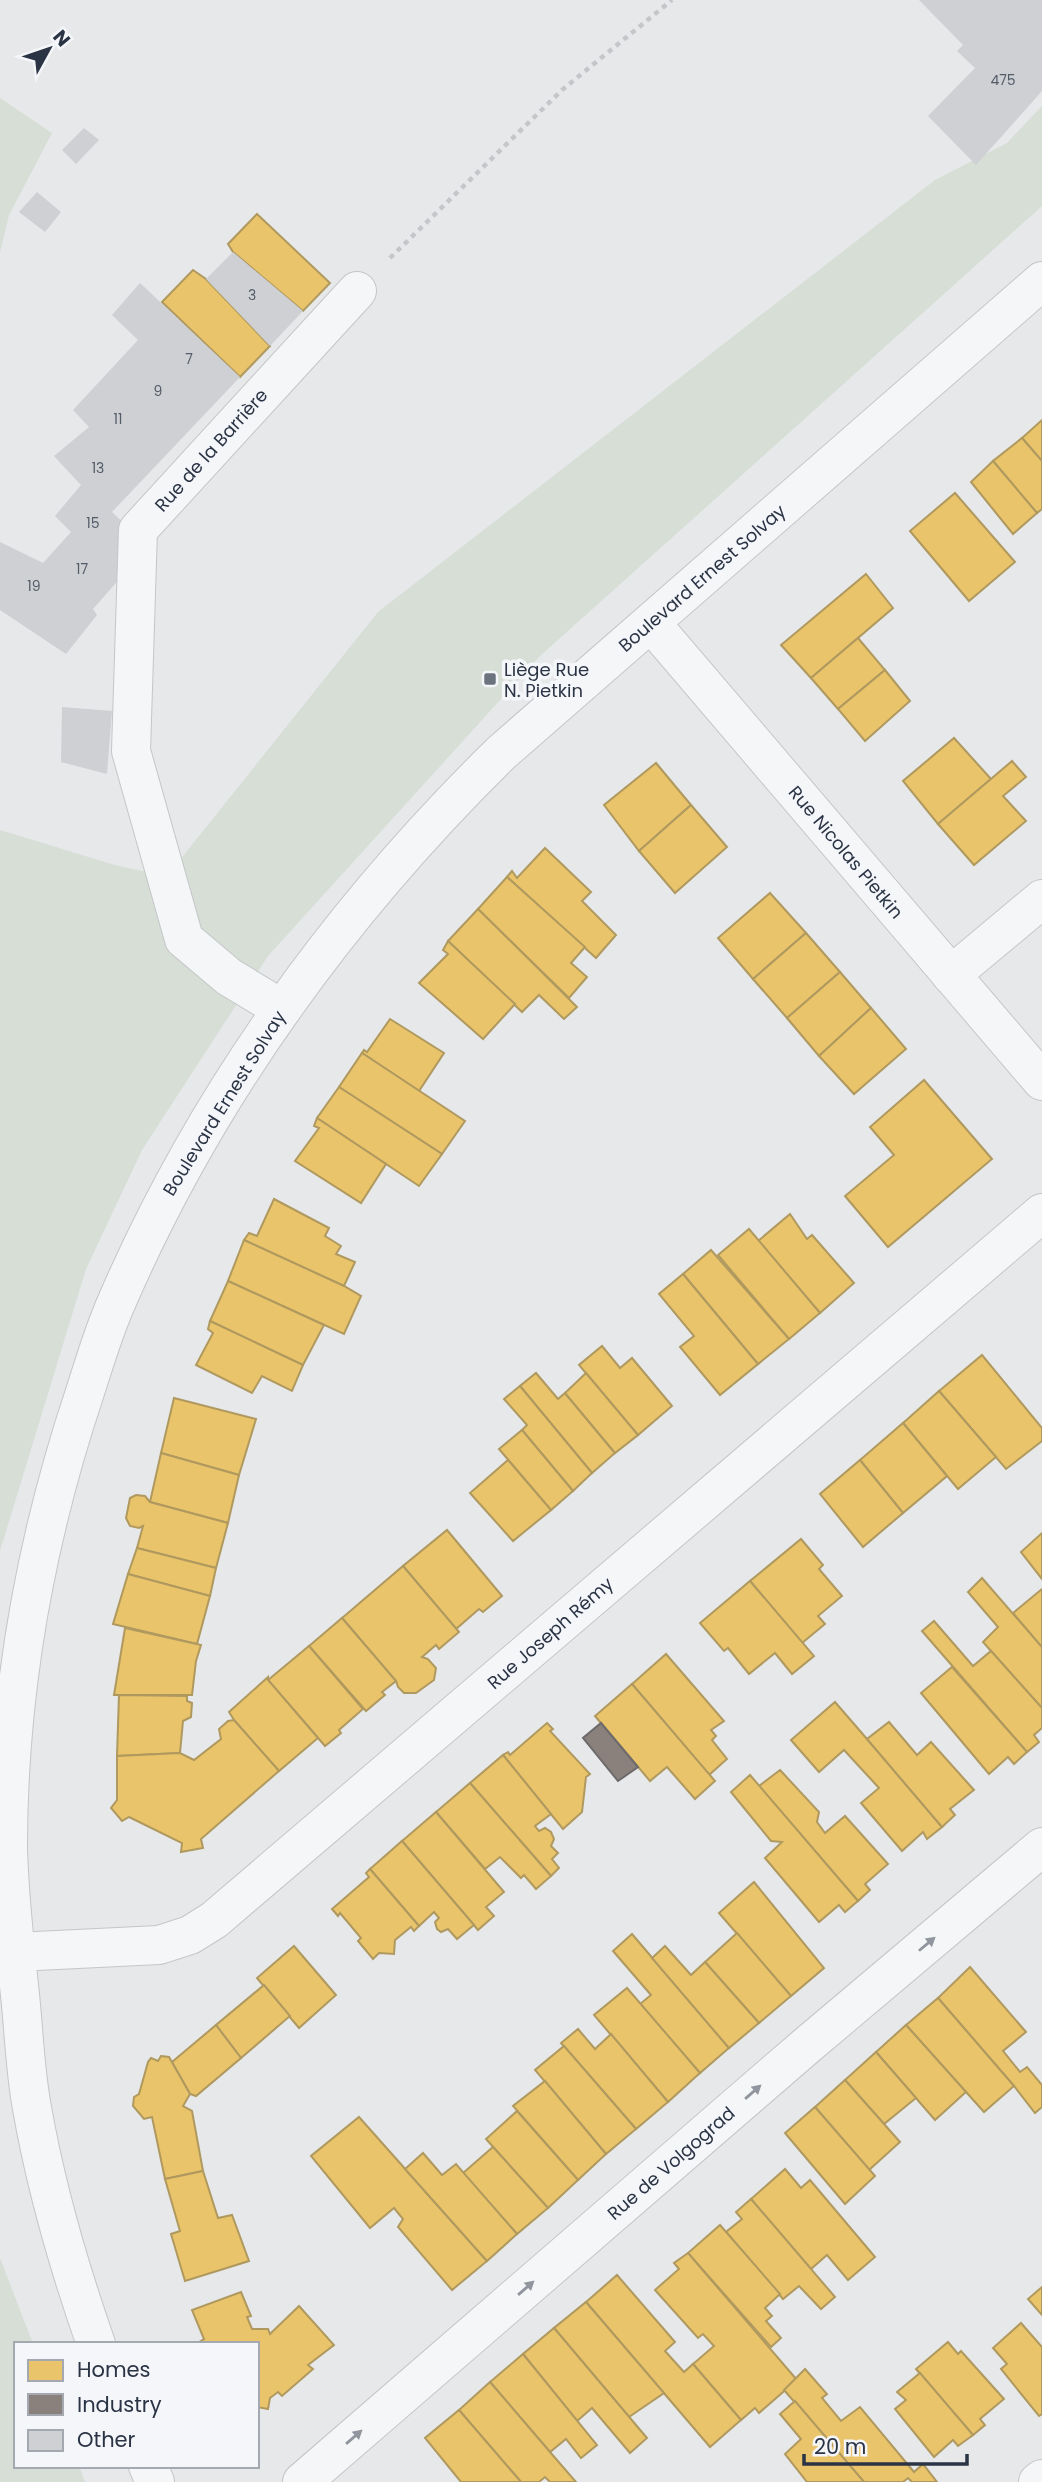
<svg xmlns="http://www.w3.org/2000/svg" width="1042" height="2482" viewBox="0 0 1042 2482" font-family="Poppins,sans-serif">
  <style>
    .green { fill: #d6ded6 }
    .homes { fill: #e9c46a; stroke: #b0995f; stroke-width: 2 }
    .industry { fill: #8a817c; stroke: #6e6a6c; stroke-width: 2 }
    .building { fill: #ced0d3 }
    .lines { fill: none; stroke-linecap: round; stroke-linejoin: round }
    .street-casing { stroke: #c4c6c8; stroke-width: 40 }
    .path { stroke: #c5c6ca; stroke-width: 4.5; stroke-dasharray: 5 5; stroke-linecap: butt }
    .street { stroke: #f5f6f7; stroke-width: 38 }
    .oneway { fill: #90959e }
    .poi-dot { fill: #6c737f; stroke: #f4f6f9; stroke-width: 2.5 }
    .labels { text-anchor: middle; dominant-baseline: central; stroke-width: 7; stroke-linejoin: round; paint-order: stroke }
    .number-label { font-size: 14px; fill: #545c69 }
    .street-label { font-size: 18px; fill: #2b3445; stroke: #f4f6f9 }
    .poi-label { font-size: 18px; fill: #2b3445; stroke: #f4f6f9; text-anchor: start }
  </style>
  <rect width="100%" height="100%" fill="#e6e8ea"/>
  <g class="green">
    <path d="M0 98 52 133 9 215 0 252Z"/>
    <path d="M1042 106V206L540 656 268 956 142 1150 86 1269 0 1551V830L118 866 167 876 378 612 935 180 1007 143Z"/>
    <path d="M0 2258 33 2344H16V2466H79L85 2482H0Z"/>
  </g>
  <g class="homes">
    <path d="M257 214 330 283 303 311 233 252 228 244Z"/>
    <path d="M193 270 206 279 270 346 240 377 162 302Z"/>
    <path d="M1042 420V461L1022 438Z"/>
    <path d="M1022 438 1042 461V509L1037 513 993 461Z"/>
    <path d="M993 461 1037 513 1013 534 971 482Z"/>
    <path d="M955 493 1015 562 969 601 910 531Z"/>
    <path d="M866 574 893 608 811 678 781 645Z"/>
    <path d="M858 638 885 670 838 709 811 678Z"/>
    <path d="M885 670 910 701 865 741 838 709Z"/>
    <path d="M954 738 991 779 938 824 903 781Z"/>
    <path d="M1012 761 1026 777 1003 796 1026 821 974 865 938 824Z"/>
    <path d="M656 763 691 805 639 851 604 805Z"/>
    <path d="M691 805 727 847 675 893 639 851Z"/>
    <path d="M545 848 591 892 582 901 616 935 596 958 507 877 512 871 517 878Z"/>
    <path d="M507 877 585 947 571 963 587 977 569 998 478 909Z"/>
    <path d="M770 893 806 933 753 979 718 938Z"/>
    <path d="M478 909 577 1007 564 1019 539 995 522 1012 448 941Z"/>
    <path d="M806 933 840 972 787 1018 753 979Z"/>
    <path d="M448 941 515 1004 483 1039 419 983 448 954 443 950Z"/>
    <path d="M840 972 871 1008 819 1056 787 1018Z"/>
    <path d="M871 1008 906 1049 854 1094 819 1056Z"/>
    <path d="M390 1019 444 1053 419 1091 362 1053 364 1050 367 1052Z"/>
    <path d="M362 1053 465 1121 442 1154 339 1087Z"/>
    <path d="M924 1080 992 1159 888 1247 845 1196 894 1155 870 1127Z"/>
    <path d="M339 1087 442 1154 419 1186 317 1118Z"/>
    <path d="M317 1118 386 1164 361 1203 295 1161 319 1128 314 1126Z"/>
    <path d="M274 1199 329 1228 325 1236 341 1246 336 1254 355 1262 344 1286 244 1240 249 1233 257 1236Z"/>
    <path d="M790 1214 807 1239 812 1235 854 1283 820 1313 758 1241Z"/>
    <path d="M749 1229 820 1313 789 1339 718 1255Z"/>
    <path d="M244 1240 344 1286 361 1296 344 1334 228 1281Z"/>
    <path d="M711 1250 789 1339 758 1364 683 1274Z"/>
    <path d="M683 1274 758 1364 720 1395 680 1347 694 1336 659 1294Z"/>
    <path d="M228 1281 324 1325 303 1365 210 1321Z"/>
    <path d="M210 1321 303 1365 292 1391 262 1376 252 1393 196 1365 213 1333 208 1329Z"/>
    <path d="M602 1346 620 1368 632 1358 672 1406 638 1435 579 1365Z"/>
    <path d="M982 1355 1042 1428V1441L1006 1469 939 1391Z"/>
    <path d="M536 1373 558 1399 565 1393 615 1453 592 1473 520 1386Z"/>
    <path d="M586 1373 638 1435 615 1453 565 1393Z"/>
    <path d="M520 1386 592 1473 573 1491 522 1430 527 1425 504 1399Z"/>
    <path d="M939 1391 996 1457 958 1489 903 1423Z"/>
    <path d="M174 1398 256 1419 239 1475 161 1453Z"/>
    <path d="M903 1423 947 1476 903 1513 860 1460Z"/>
    <path d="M522 1430 573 1491 551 1510 499 1449Z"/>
    <path d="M161 1453 239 1475 228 1523 150 1502Z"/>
    <path d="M508 1460 551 1510 513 1541 470 1493Z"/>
    <path d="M860 1460 903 1513 863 1547 820 1494Z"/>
    <path d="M136 1495 145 1496 150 1502 228 1523 216 1568 137 1548 143 1526 139 1528 130 1526 126 1518 130 1498Z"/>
    <path d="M447 1530 502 1596 483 1612 479 1609 456 1629 403 1566Z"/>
    <path d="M1042 1533V1579L1021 1552Z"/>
    <path d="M801 1539 823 1565 819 1569 842 1596 818 1616 825 1624 802 1643 750 1581Z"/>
    <path d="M137 1548 216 1568 210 1596 128 1574Z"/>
    <path d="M403 1566 459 1632 439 1649 436 1645 422 1657 428 1659 436 1668 434 1680 416 1693H404L398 1687 396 1681 342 1618Z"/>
    <path d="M128 1574 210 1596 197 1644 113 1624Z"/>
    <path d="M982 1578 1042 1647V1708L983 1642 998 1627 968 1592Z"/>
    <path d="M750 1581 814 1656 792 1674 775 1653 749 1674 728 1648 724 1651 700 1623Z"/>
    <path d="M1042 1589V1647L1013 1613Z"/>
    <path d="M342 1618 396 1681 382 1692 385 1695 366 1711 309 1646Z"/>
    <path d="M934 1621 973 1666 991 1651 1042 1708V1728L1034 1735 1039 1742 1027 1752 922 1631Z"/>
    <path d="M125 1628 201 1645 196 1661 192 1695H114Z"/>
    <path d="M309 1646 363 1709 339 1730 341 1733 325 1746 268 1680Z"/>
    <path d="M666 1654 724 1721 711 1730 716 1736 712 1740 727 1759 709 1775 632 1684Z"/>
    <path d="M952 1667 1027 1752 1014 1764 1008 1757 989 1774 921 1693Z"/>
    <path d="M268 1677V1680L318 1738 279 1771 234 1720 229 1712Z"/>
    <path d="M632 1684 715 1781 695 1799 667 1767 650 1781 595 1716Z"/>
    <path d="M119 1695 187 1696V1701L192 1703 191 1717 183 1721 180 1753 117 1756Z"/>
    <path d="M835 1702 867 1739 942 1827 927 1839 923 1832 902 1851 861 1803 879 1788 844 1750 819 1772 791 1740Z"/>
    <path d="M234 1720 279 1771 201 1839 203 1848 181 1852 182 1843 129 1817 122 1821 111 1808 117 1800V1756L180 1753 194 1760 221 1739 219 1729 228 1721Z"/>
    <path d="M889 1722 917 1755 931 1742 974 1790 950 1809 955 1815 942 1827 867 1739Z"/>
    <path d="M547 1723 553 1729 550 1731 590 1774 586 1777 582 1812 563 1829 503 1755 508 1752 510 1755Z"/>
    <path d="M503 1755 551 1814 535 1826 539 1831 545 1828 551 1832 554 1839 551 1846 558 1853 552 1859 559 1868 551 1876 470 1783Z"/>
    <path d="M780 1770 819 1812 817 1822 825 1833 845 1816 888 1864 865 1884 870 1890 858 1901 759 1786Z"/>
    <path d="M750 1775 858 1901 845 1912 839 1905 819 1922 765 1858 782 1842 771 1841 731 1792Z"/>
    <path d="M470 1783 551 1876 536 1889 524 1875 521 1878 500 1857 485 1869 436 1812Z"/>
    <path d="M436 1812 504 1892 486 1907 494 1916 478 1930 402 1841Z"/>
    <path d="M402 1841 474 1925 457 1939 448 1929 441 1932 437 1929 435 1922 439 1918 434 1912 419 1926 370 1869Z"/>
    <path d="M370 1869 419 1926 414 1931 411 1927 395 1940 394 1954 379 1953 373 1959 358 1941 361 1938 340 1913 338 1916 332 1909 369 1877 366 1873Z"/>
    <path d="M754 1882 824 1968 791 1996 719 1913Z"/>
    <path d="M737 1933 791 1996 759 2023 705 1962Z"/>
    <path d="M632 1934 729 2048 700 2073 640 2004 651 1995 613 1951Z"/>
    <path d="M294 1946 336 1995 299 2028 257 1978Z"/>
    <path d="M665 1946 691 1975 705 1962 759 2023 729 2048 652 1958Z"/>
    <path d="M970 1967 1026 2032 1003 2051 1020 2072 1027 2067 1042 2085V2107L1035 2113 1014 2086 938 1998Z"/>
    <path d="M264 1985 290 2016 241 2058 216 2025Z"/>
    <path d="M627 1988 700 2073 668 2102 594 2015Z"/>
    <path d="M938 1998 1014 2086 984 2112 906 2025Z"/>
    <path d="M216 2025 241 2058 196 2096 190 2094 172 2062Z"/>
    <path d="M906 2025 966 2092 935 2120 876 2052Z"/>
    <path d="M578 2029 595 2049 611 2034 668 2102 636 2129 561 2043Z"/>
    <path d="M564 2046 636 2129 606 2154 535 2070Z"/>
    <path d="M876 2052 916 2098 884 2124 845 2080Z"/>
    <path d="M161 2056 169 2057 190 2094 183 2106 192 2111 203 2171 165 2179 152 2117 144 2119 133 2106 134 2097 139 2094 148 2062 151 2058 158 2061Z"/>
    <path d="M845 2080 900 2142 869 2170 815 2107Z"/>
    <path d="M545 2081 606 2154 578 2180 513 2106Z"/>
    <path d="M815 2107 875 2176 845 2204 785 2133Z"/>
    <path d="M517 2111 578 2180 548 2208 486 2139Z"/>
    <path d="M359 2117 487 2261 452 2290 398 2227 403 2219 394 2208 370 2228 311 2156Z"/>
    <path d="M493 2147 548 2208 517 2234 463 2173Z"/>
    <path d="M423 2153 442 2175 456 2164 517 2234 487 2261 405 2169Z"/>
    <path d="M785 2169 801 2188 810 2180 875 2257 848 2280 827 2255 811 2269 751 2199Z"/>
    <path d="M203 2171 218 2218 232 2215 249 2261 185 2281 171 2234 180 2231 165 2179Z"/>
    <path d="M751 2199 835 2297 821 2309 799 2286 783 2299 726 2232 742 2219 736 2212Z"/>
    <path d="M720 2225 780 2294 765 2308 772 2316 766 2321 781 2338 771 2347 688 2253Z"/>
    <path d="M688 2253 797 2380 759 2413 755 2408 741 2420 693 2364 714 2346 703 2334 698 2338 655 2290 679 2269 674 2263Z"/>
    <path d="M617 2275 675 2342 665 2351 684 2372 693 2364 741 2420 710 2447 586 2302Z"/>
    <path d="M1042 2287V2315L1028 2299Z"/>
    <path d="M241 2292 251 2316 247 2317 252 2329H268L270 2334 299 2306 334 2345 308 2365 313 2369 282 2396 278 2392 270 2398 268 2409 257 2407V2344L199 2342 204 2339 192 2310Z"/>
    <path d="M586 2302 664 2393 629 2417 554 2328Z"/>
    <path d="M1021 2323 1042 2347V2414L1039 2416 1001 2369 1007 2364 993 2348Z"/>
    <path d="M554 2328 647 2438 630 2453 592 2408 577 2421 523 2354Z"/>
    <path d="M948 2342 958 2354 961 2351 1004 2399 980 2419 985 2425 973 2435 916 2369Z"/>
    <path d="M523 2354 597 2445 581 2458 566 2439 550 2452 490 2382Z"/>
    <path d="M805 2369 827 2394 822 2398 841 2421 860 2407 914 2472 923 2464 937 2482H912L908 2478 903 2482H864L784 2390Z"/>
    <path d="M920 2373 973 2435 958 2446 953 2440 934 2457 895 2409 906 2400 897 2392Z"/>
    <path d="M490 2382 550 2452 576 2482H550L545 2477 539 2482H521L459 2410Z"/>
    <path d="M795 2401 864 2482H807L785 2454 801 2439 780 2414Z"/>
    <path d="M459 2410 521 2482H461L425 2438Z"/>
  </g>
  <path class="industry" d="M601 1723 638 1767 618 1781 583 1738Z"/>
  <g class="building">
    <path d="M919 0H1042V91L976 165 928 116 975 68 957 51 963 45Z"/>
    <path d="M84 128 99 140 76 164 62 150Z"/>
    <path d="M37 192 61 212 45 232 19 212Z"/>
    <path d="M233 252 303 311 270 346 206 279Z"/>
    <path d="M140 283 240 377 112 512 131 530 122 576 93 609 97 615 66 654 0 610V542L43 563 71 532 55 516 81 485 54 456 89 427 73 410 138 340 112 315Z"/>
    <path d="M62 707 112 711 107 774 61 762Z"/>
  </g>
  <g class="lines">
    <defs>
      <g id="street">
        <path d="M651 623 1042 1081"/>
        <path d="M951 975 1042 899"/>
        <path d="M282 1009 229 977 184 939 131 751 138 530 357 291"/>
        <path d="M16 1952 159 1945 190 1935 214 1920 1042 1213"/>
        <path d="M96 2344C69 2267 46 2188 32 2108 25 2071 24 2032 20 1995 15 1946 9 1896 8 1847 8 1692 36 1538 85 1392 95 1361 104 1330 117 1301 206 1095 341 910 501 753L1042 281"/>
        <path d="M148 2466 155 2482"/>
        <path d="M302 2482 805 2047 1042 1847"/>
        <path d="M1038 2482 1042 2479"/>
      </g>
    </defs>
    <use href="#street" class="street-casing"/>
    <path class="path" d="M390 258 562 90 672 0"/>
    <use href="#street" class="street"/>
  </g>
  <defs><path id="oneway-solid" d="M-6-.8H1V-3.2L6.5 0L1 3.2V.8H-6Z" transform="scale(1.75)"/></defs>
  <g class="oneway">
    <use href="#oneway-solid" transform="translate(927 1944) rotate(-40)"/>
    <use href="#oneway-solid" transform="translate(753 2092) rotate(-41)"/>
    <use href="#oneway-solid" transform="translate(526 2288) rotate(-41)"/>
    <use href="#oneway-solid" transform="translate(354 2437) rotate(-41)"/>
  </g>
  <rect class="poi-dot" x="483" y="672" width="14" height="14" rx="3.5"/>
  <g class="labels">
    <g class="number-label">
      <text x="1003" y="80">475</text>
      <text x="252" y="295">3</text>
      <text x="189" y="359">7</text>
      <text x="158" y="391">9</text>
      <text x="118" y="419">11</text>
      <text x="98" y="468">13</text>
      <text x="93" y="523">15</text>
      <text x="82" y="569">17</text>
      <text x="34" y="586">19</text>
    </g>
    <g class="street-label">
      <text transform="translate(211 450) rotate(-48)">Rue de la Barrière</text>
      <text transform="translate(702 578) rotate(-41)">Boulevard Ernest Solvay</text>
      <text transform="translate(846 852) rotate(50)">Rue Nicolas Pietkin</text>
      <text transform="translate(224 1103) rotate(-58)">Boulevard Ernest Solvay</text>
      <text transform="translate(550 1633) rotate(-41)">Rue Joseph Rémy</text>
      <text transform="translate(671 2163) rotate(-41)">Rue de Volgograd</text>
    </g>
    <g class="poi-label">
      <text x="504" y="669">Liège Rue<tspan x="504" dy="21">N. Pietkin</tspan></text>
    </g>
  </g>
  <rect x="14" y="2342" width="245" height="126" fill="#f4f6f9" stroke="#a4a8b1" stroke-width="2"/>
  <rect x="28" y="2360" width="35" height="21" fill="#e9c46a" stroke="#a4a8b1" stroke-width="2"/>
  <text x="77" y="2377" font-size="21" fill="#2b3445">Homes</text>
  <rect x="28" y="2394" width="35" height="21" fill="#8a817c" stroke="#a4a8b1" stroke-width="2"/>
  <text x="77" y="2412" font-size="21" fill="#2b3445">Industry</text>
  <rect x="28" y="2430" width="35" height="21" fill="#ced0d3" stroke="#a4a8b1" stroke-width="2"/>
  <text x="77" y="2447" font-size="21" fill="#2b3445">Other</text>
  <g transform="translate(49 49) rotate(50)" stroke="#f4f6f9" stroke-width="5" paint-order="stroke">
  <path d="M0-5L12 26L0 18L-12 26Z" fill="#2b3445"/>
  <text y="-10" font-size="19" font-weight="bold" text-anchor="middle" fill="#2b3445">N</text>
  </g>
  <path d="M804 2454v10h163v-10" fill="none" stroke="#2b3445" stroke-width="3.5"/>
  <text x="814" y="2454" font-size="21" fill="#2b3445" stroke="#f4f6f9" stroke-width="5" paint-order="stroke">20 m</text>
</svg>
